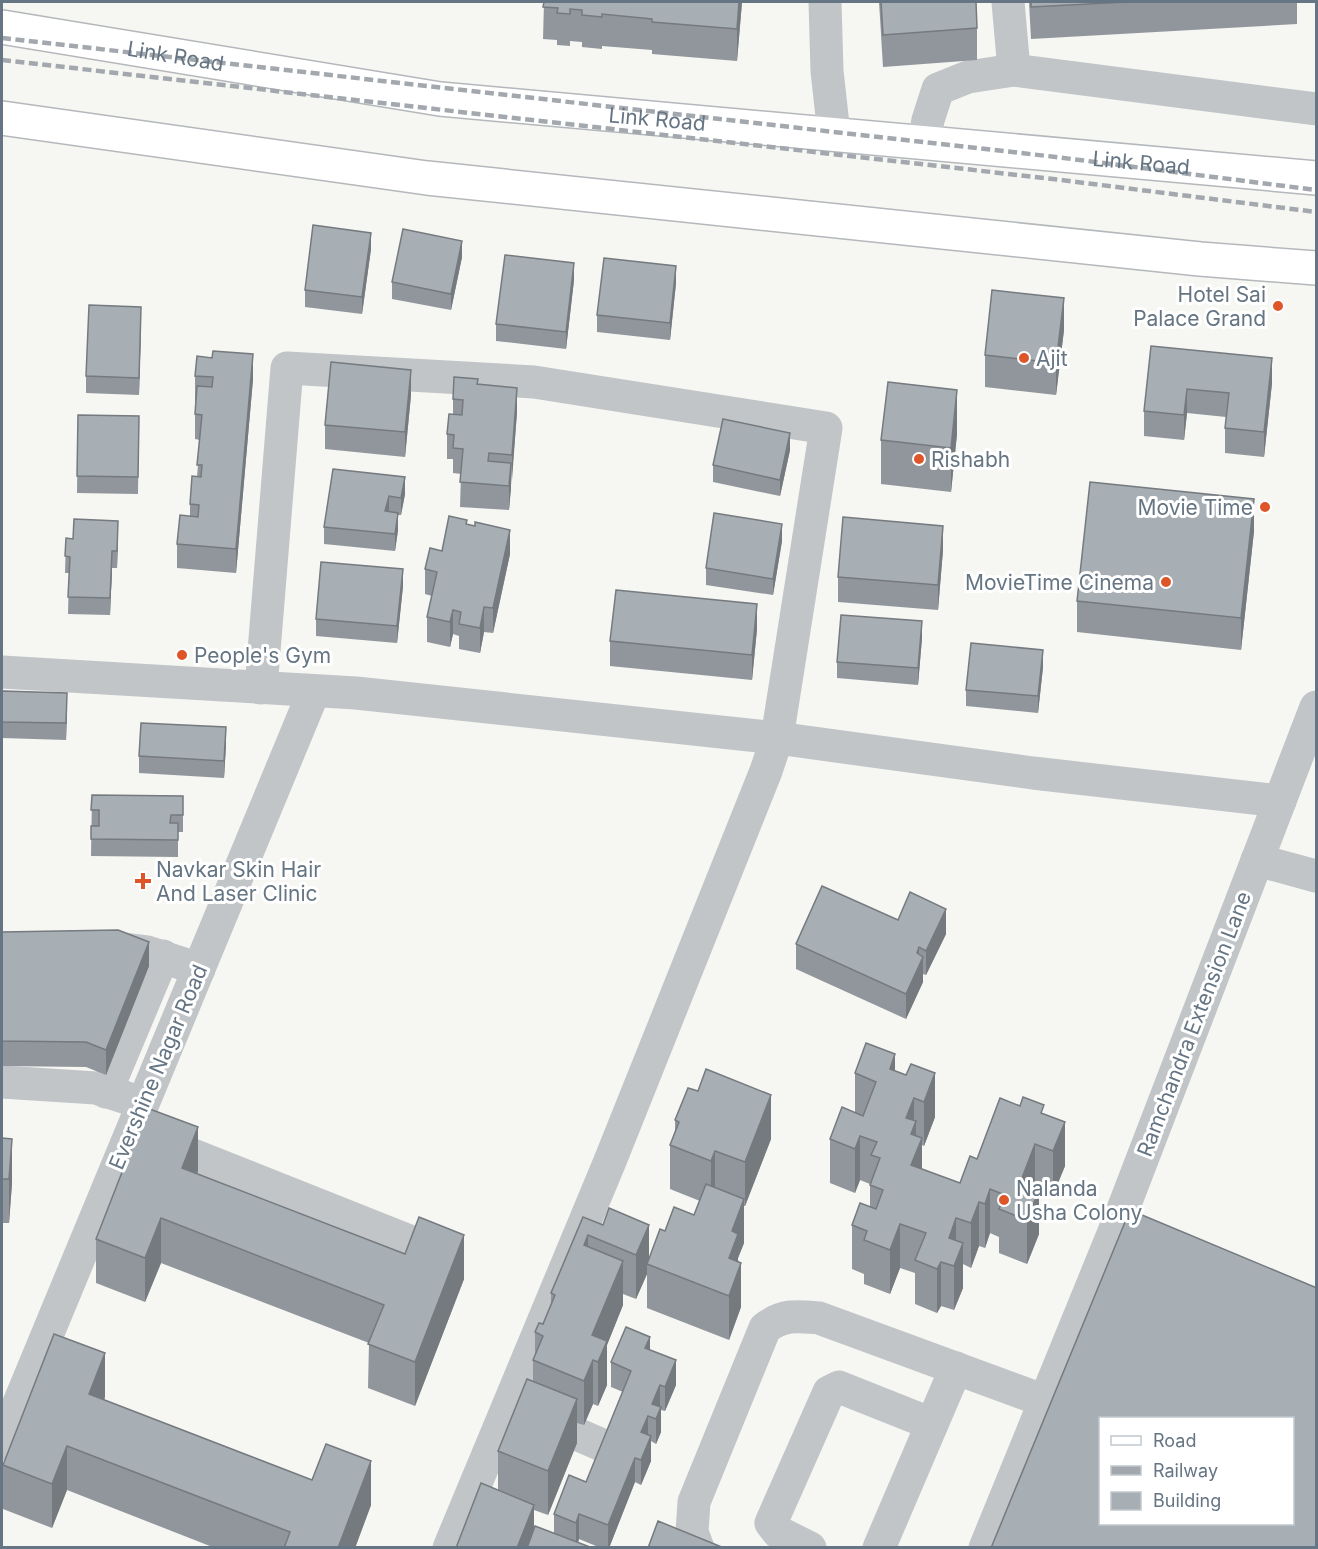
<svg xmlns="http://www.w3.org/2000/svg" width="1318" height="1549" viewBox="0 0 1318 1549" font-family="Inter,sans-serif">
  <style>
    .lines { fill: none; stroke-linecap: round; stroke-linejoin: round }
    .major-casing { stroke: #b4b8bc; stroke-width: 36 }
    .minor { stroke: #c1c5c8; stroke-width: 33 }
    .major { stroke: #fff; stroke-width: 33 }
    .rail { stroke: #a2a8ad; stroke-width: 4.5; stroke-dasharray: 9 4.5; stroke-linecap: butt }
    .wall { fill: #90969c }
    .shaded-wall { fill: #757a7f }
    .building { fill: #a7afb5; stroke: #757a7f; stroke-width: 1.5; fill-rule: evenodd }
    .poi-dot { fill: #de552a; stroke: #fff; stroke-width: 2 }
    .labels { text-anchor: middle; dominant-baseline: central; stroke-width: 6; stroke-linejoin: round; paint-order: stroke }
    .street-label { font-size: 21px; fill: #657583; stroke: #fff }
    .poi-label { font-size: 21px; fill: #657583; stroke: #fff; text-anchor: start }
  </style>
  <rect width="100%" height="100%" fill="#f6f6f2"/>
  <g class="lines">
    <defs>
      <g id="major">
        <path id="s1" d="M2 27 440 99 1316 178"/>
        <path d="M2 118 427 178 1200 259 1316 268"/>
      </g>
    </defs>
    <use href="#major" class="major-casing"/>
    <g class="minor">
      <path d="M825 2 827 71 834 134"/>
      <path d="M1008 2 1014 70"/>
      <path d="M924 142 928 120 938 89 968 77 1014 70 1316 109"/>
      <path d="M2 672 356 693 777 738 1033 773 1280 801"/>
      <path d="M261 688 287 368 534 382 826 428 777 738 766 771 610 1161 449 1548"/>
      <path d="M1257 860 1316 876"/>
      <path d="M105 947 147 952 199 969"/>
      <path d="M2 1082 96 1088 127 1098"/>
      <path d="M106 1092 163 956"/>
      <path d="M155 1140 412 1242"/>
      <path d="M535 1416 602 1445"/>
      <path d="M2 1444 314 691"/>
      <path d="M698 1548 692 1532 694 1502 765 1328C784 1314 796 1316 819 1318L1045 1401"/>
      <path d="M810 1548 778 1532 771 1523 829 1392 839 1387 932 1424"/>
      <path d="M879 1548 956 1368"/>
      <path d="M985 1548 1120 1217 1316 707"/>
    </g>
    <use href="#major" class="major"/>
    <g class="rail">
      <path d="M2 38 1056 157 1316 190"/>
      <path d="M2 60 1053 179 1316 212"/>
    </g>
  </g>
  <g class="wall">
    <path d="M544 2H742L737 61 652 54V50L602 46V49L582 47V42L570 41V46L557 45V40L543 39Z"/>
    <path d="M879 2H976L977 28V60L883 67Z"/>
    <path d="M1029 2H1297V24L1031 39Z"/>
    <path d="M371 249 362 314 305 307V290Z"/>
    <path d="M462 257 451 310 392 299V282Z"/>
    <path d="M574 280 566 349 496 341V324Z"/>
    <path d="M676 283 670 340 597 332V315Z"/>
    <path d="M141 324 139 395 86 393V376Z"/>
    <path d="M1064 330 1056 395 985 387V355Z"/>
    <path d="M1151 346 1272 383 1264 457 1225 453V428L1226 417 1187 413 1184 440 1144 436V411Z"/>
    <path d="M195 376 253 379 236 573 177 568V544L190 516V504L197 477 200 440 195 439V414L196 401H195Z"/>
    <path d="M478 384 517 412 509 510 460 507 461 474 453 473V459H447V434L453 414V399Z"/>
    <path d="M411 395 405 457 325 449V425Z"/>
    <path d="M78 415 139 416 138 494 77 493Z"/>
    <path d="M957 434 951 492 881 484V440Z"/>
    <path d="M790 450 780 496 713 482V465Z"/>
    <path d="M333 469 405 494 401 515H398V530L395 551 324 544V527Z"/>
    <path d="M467 524 510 554 493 633 484 632 480 653 459 649V636L453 634 450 647 427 642V617L432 596 425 594V569Z"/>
    <path d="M1254 531 1241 650 1077 632V601Z"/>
    <path d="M66 538H118L117 568H112L110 615 68 614 69 573H65Z"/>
    <path d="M782 541 773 595 706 585V568Z"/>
    <path d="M943 550 938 610 838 602V577Z"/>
    <path d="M403 586 397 643 316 636V619Z"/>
    <path d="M757 629 752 680 610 666V641Z"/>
    <path d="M922 638 918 685 837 678V662Z"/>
    <path d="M1043 667 1038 713 966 706V690Z"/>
    <path d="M2 691 67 710 66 740 2 738Z"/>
    <path d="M226 744 224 778 139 773V756Z"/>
    <path d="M92 795 183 796V832H178V857L91 856Z"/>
    <path d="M898 920 946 934 926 975 923 974V982L906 1019 796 969V944Z"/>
    <path d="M2 932 149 966 106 1075 86 1067 2 1066Z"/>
    <path d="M895 1071 906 1075 935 1117 924 1146 922 1145V1169L960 1183 977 1159 1044 1114 1065 1166 1053 1195 1035 1188 1039 1234 1027 1264 999 1253V1237L990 1233 985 1248 979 1246 971 1268 963 1264V1288L954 1310 941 1306 937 1313 915 1304V1273L900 1268 890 1294 864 1284V1274L852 1269V1225L870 1207V1184L860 1180 855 1193 830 1183V1139L855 1113V1073Z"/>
    <path d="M675 1120 771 1139 745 1206H744V1243L738 1258 741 1307 729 1340 647 1308V1274L636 1299 623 1294V1305L607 1345V1385L598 1406 593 1404 584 1425 577 1423V1443L548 1515 534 1510V1530L554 1533V1514L586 1482 623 1392 611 1387V1362L650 1350 676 1385 665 1411 661 1410V1432L656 1444 651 1441V1461L641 1485 635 1482 609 1548H601L579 1539 578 1543 456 1548 498 1490V1451L533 1381V1360L535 1354V1332L543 1324 551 1305V1293L583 1217 649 1259 665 1231 694 1215 700 1201 670 1189V1145L675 1131Z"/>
    <path d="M2 1138 12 1183 9 1223H2Z"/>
    <path d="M198 1171 197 1174 464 1279 415 1406 368 1388 369 1343 161 1263 145 1302 96 1283V1239Z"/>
    <path d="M105 1397 104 1400 371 1505 355 1548H215L67 1490 52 1528 3 1509V1465Z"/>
  </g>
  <g class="shaded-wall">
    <path d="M739 2H742L737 61V29Z"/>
    <path d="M371 233V249L362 314V297Z"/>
    <path d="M462 241V257L451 310V294Z"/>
    <path d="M574 263V280L566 349V332Z"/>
    <path d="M676 266V283L670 340V323Z"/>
    <path d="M1064 298V330L1056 395V363Z"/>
    <path d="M141 307V324L139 395V378Z"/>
    <path d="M253 354V379L236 573V549Z"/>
    <path d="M1272 358V383L1264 457V432Z"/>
    <path d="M411 370V395L405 457V432Z"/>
    <path d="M517 388V412L512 480V455Z"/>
    <path d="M1187 389V413L1184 440V415Z"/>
    <path d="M957 390V434L951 492V448Z"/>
    <path d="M790 433V450L780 496V480Z"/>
    <path d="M511 463V488L509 510V486Z"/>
    <path d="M405 477V494L401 515V498Z"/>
    <path d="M389 496V513L385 511Z"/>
    <path d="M1254 499V531L1241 650V618Z"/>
    <path d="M398 513V530L395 551V534Z"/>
    <path d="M118 521V538L117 568V551Z"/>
    <path d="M782 524V541L773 595V579Z"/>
    <path d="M943 526V550L938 610V585Z"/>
    <path d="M510 530V554L493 633V608Z"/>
    <path d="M3 533V550L2 568V551Z"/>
    <path d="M112 551V568L110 615V598Z"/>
    <path d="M403 569V586L397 643V626Z"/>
    <path d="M757 604V629L752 680V655Z"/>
    <path d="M484 607V632L480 653V628Z"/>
    <path d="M453 610V634L450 647V622Z"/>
    <path d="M922 621V638L918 685V668Z"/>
    <path d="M1043 650V667L1038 713V696Z"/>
    <path d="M67 693V710L66 740V723Z"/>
    <path d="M226 727V744L224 778V761Z"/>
    <path d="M946 909V934L926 975V951Z"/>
    <path d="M149 942V966L106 1075V1050Z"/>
    <path d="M919 947V967L923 957V982L906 1019V994Z"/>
    <path d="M895 1054V1098L890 1069Z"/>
    <path d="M935 1073V1117L924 1146V1102Z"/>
    <path d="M771 1095V1139L745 1206V1162Z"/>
    <path d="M914 1098V1128L916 1121V1151L922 1138V1182L911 1209 906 1118Z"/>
    <path d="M1065 1122V1166L1053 1195V1151Z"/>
    <path d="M198 1127V1171L182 1212V1168Z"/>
    <path d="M860 1136V1180L855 1193V1149Z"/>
    <path d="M12 1139V1183L9 1223V1179Z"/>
    <path d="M1035 1144V1188L1020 1183Z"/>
    <path d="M715 1151V1195L711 1205V1161Z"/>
    <path d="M990 1189V1233L985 1248V1204Z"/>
    <path d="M1039 1190V1234L1027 1264V1220Z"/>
    <path d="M744 1199V1243L738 1258V1271L741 1263V1307L729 1340V1258L732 1231Z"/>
    <path d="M979 1202V1246L971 1268V1223Z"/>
    <path d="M161 1218V1263L145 1302V1258Z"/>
    <path d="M956 1218V1260L963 1243V1288L954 1310V1266L949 1238Z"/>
    <path d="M900 1224V1268L890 1294V1250Z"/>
    <path d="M649 1225V1265L647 1264V1274L636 1299V1255Z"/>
    <path d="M464 1235V1279L415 1406V1362Z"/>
    <path d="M588 1235V1279L584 1245Z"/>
    <path d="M623 1261V1305L607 1345V1385L598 1406V1362L593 1360V1404L584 1425V1381L592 1335Z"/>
    <path d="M941 1262V1306L937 1313V1269Z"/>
    <path d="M650 1337V1362L645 1348Z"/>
    <path d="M105 1353V1397L89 1438V1394Z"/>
    <path d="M676 1360V1385L665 1411V1387Z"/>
    <path d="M660 1385V1410L652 1404Z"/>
    <path d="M577 1399V1443L548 1515V1471Z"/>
    <path d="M661 1407V1432L656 1444V1419Z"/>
    <path d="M648 1416V1440L641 1432Z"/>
    <path d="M651 1436V1461L641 1485V1460Z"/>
    <path d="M67 1446V1490L52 1528V1484Z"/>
    <path d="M635 1458V1482L609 1548H608V1525Z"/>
    <path d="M371 1461V1505L355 1548H338Z"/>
    <path d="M534 1505V1548H517Z"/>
    <path d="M579 1514V1539L576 1547V1523Z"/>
  </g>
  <g class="building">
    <path d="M544 2H739L737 29 652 22V19L602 14V17L582 15V10L570 9V14L557 13 558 8 543 7Z"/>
    <path d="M881 2H976L977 28 883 35Z"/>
    <path d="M1031 2H1127L1031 7Z"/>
    <path d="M313 225 371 233 362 297 305 290Z"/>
    <path d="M403 229 462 241 451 294 392 282Z"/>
    <path d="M505 255 574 263 566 332 496 324Z"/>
    <path d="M604 258 676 266 670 323 597 315Z"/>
    <path d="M992 290 1064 298 1056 363 985 355Z"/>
    <path d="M89 305 141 307 139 378 86 376Z"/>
    <path d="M1151 346 1272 358 1264 432 1225 428 1229 393 1187 389 1184 415 1144 411Z"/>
    <path d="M213 351 253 354 236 549 177 544 180 515 198 517 199 505 190 504 192 476 201 477 202 465H197L202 415 195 414 197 386 212 387 213 377 195 376 197 356 212 358Z"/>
    <path d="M331 362 411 370 405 432 325 425Z"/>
    <path d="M454 377 478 379 477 384 517 388 512 455 489 453 488 461 511 463 509 486 460 482 463 449 453 448 454 435 447 434 449 414 462 415 463 400 453 399Z"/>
    <path d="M888 382 957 390 951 448 881 440Z"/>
    <path d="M78 415 139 416 138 477 77 476Z"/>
    <path d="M723 419 790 433 780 480 713 465Z"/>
    <path d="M333 469 405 477 401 498 389 496 385 511 398 513 395 534 324 527Z"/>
    <path d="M1090 482 1254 499 1241 618 1077 601Z"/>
    <path d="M714 513 782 524 773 579 706 568Z"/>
    <path d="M449 516 467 520 466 524 475 526V522L510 530 493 608 484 607 480 628 459 624 461 612 453 610 450 622 427 617 437 572 425 569 430 548 442 551Z"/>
    <path d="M843 517 943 526 938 585 838 577Z"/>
    <path d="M74 519 118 521 117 551H112L110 598 68 597 70 557 65 556 66 538 73 539Z"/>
    <path d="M321 562 403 569 397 626 316 619Z"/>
    <path d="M616 590 757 604 752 655 610 641Z"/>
    <path d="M841 615 922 621 918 668 837 662Z"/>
    <path d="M971 643 1043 650 1038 696 966 690Z"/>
    <path d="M2 691 67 693 66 723 2 722Z"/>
    <path d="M141 723 226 727 224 761 139 756Z"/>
    <path d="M92 795 183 796V815H171L170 823H178V840L91 839V826H99V810H91Z"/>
    <path d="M822 886 898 920 910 892 946 909 926 951 919 947 917 953 923 957 906 994 796 944Z"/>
    <path d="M118 930 149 942 106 1050 86 1042 2 1041V932Z"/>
    <path d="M866 1043 895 1054 890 1069 906 1075 911 1064 935 1073 924 1102 914 1098 906 1118 916 1121 911 1134 922 1138 911 1165 960 1183 970 1156 977 1159 1000 1098 1020 1106 1023 1097 1044 1105 1041 1113 1065 1122 1053 1151 1035 1144 1020 1183 1039 1190 1027 1220 999 1209 1005 1195 990 1189 985 1204 979 1202 971 1223 956 1218 949 1238 963 1243 954 1266 941 1262 937 1269 915 1260 926 1233 900 1224 890 1250 864 1240 867 1231 852 1225 860 1203 876 1209 883 1190 870 1185 880 1158 871 1155 877 1142 860 1136 855 1149 830 1139 842 1107 863 1116 876 1082 855 1073Z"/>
    <path d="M706 1069 771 1095 745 1162 715 1151 711 1161 670 1145 679 1122 675 1120 688 1088 698 1091Z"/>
    <path d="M147 1108 198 1127 182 1168 405 1254 419 1217 464 1235 415 1362 368 1344 384 1305 161 1218 145 1258 96 1239Z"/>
    <path d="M2 1138 12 1139 9 1179H2Z"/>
    <path d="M706 1184 744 1199 732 1231 738 1234 729 1258 741 1263 729 1296 647 1264 660 1229 665 1231 674 1207 694 1215Z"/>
    <path d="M609 1208 649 1225 636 1255 588 1235 584 1245 623 1261 592 1335 607 1341 598 1362 593 1360 584 1381 533 1360 543 1336 535 1332 539 1323 543 1324 555 1295 551 1293 583 1217 603 1225Z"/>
    <path d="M1130 1210 1317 1288V1548H991ZM1101 1419H1293V1524H1101Z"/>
    <path d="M626 1327 650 1337 645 1348 676 1360 665 1387 660 1385 652 1404 661 1407 656 1419 648 1416 641 1432 651 1436 641 1460 635 1458 608 1525 579 1514 576 1523 554 1514 569 1475 586 1482 631 1371 611 1362Z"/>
    <path d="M54 1334 105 1353 89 1394 312 1480 326 1444 371 1461 338 1548H284L290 1532 67 1446 52 1484 3 1465Z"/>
    <path d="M527 1379 577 1399 548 1471 498 1451Z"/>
    <path d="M481 1483 534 1505 517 1548H456Z"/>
    <path d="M658 1521 724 1548H648Z"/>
    <path d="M535 1526 590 1547V1548H527Z"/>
  </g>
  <g class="poi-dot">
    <circle cx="1278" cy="306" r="6"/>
    <circle cx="1024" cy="358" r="6"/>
    <circle cx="919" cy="459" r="6"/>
    <circle cx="1265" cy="507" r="6"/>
    <circle cx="1166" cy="582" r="6"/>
    <circle cx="182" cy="655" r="6"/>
    <path d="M140 872h6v6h6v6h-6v6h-6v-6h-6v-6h6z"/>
    <circle cx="1004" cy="1200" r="6"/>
  </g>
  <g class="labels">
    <g class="street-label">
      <text stroke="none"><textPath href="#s1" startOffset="176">Link Road</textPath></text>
      <text stroke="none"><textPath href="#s1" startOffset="662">Link Road</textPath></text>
      <text stroke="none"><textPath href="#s1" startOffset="1148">Link Road</textPath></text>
      <text transform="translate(1194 1024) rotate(-69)">Ramchandra Extension Lane</text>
      <text transform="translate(158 1067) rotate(-67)">Evershine Nagar Road</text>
    </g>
    <g class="poi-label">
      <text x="1266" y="294" text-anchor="end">Hotel Sai<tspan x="1266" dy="24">Palace Grand</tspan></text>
      <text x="1036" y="358">Ajit</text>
      <text x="931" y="459">Rishabh</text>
      <text x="1253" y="507" text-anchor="end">Movie Time</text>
      <text x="1154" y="582" text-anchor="end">MovieTime Cinema</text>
      <text x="194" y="655">People's Gym</text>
      <text x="156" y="869">Navkar Skin Hair<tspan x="156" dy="24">And Laser Clinic</tspan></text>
      <text x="1016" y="1188">Nalanda<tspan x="1016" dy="24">Usha Colony</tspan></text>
    </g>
  </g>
  <rect width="1318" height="1549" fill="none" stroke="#657583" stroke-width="6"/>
  <rect x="1099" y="1417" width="195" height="108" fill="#ffffff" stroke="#c1c8cd" stroke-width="1.5"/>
  <rect x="1111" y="1436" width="30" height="9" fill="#ffffff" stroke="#c1c8cd" stroke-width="1.5"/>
  <text x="1153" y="1447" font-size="18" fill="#657583">Road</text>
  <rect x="1111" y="1466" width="30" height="9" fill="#a2a8ad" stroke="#c1c8cd" stroke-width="1.5"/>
  <text x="1153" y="1477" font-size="18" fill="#657583">Railway</text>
  <rect x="1111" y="1492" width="30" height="18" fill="#a7afb5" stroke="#c1c8cd" stroke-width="1.5"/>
  <text x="1153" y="1507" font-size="18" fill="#657583">Building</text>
</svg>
